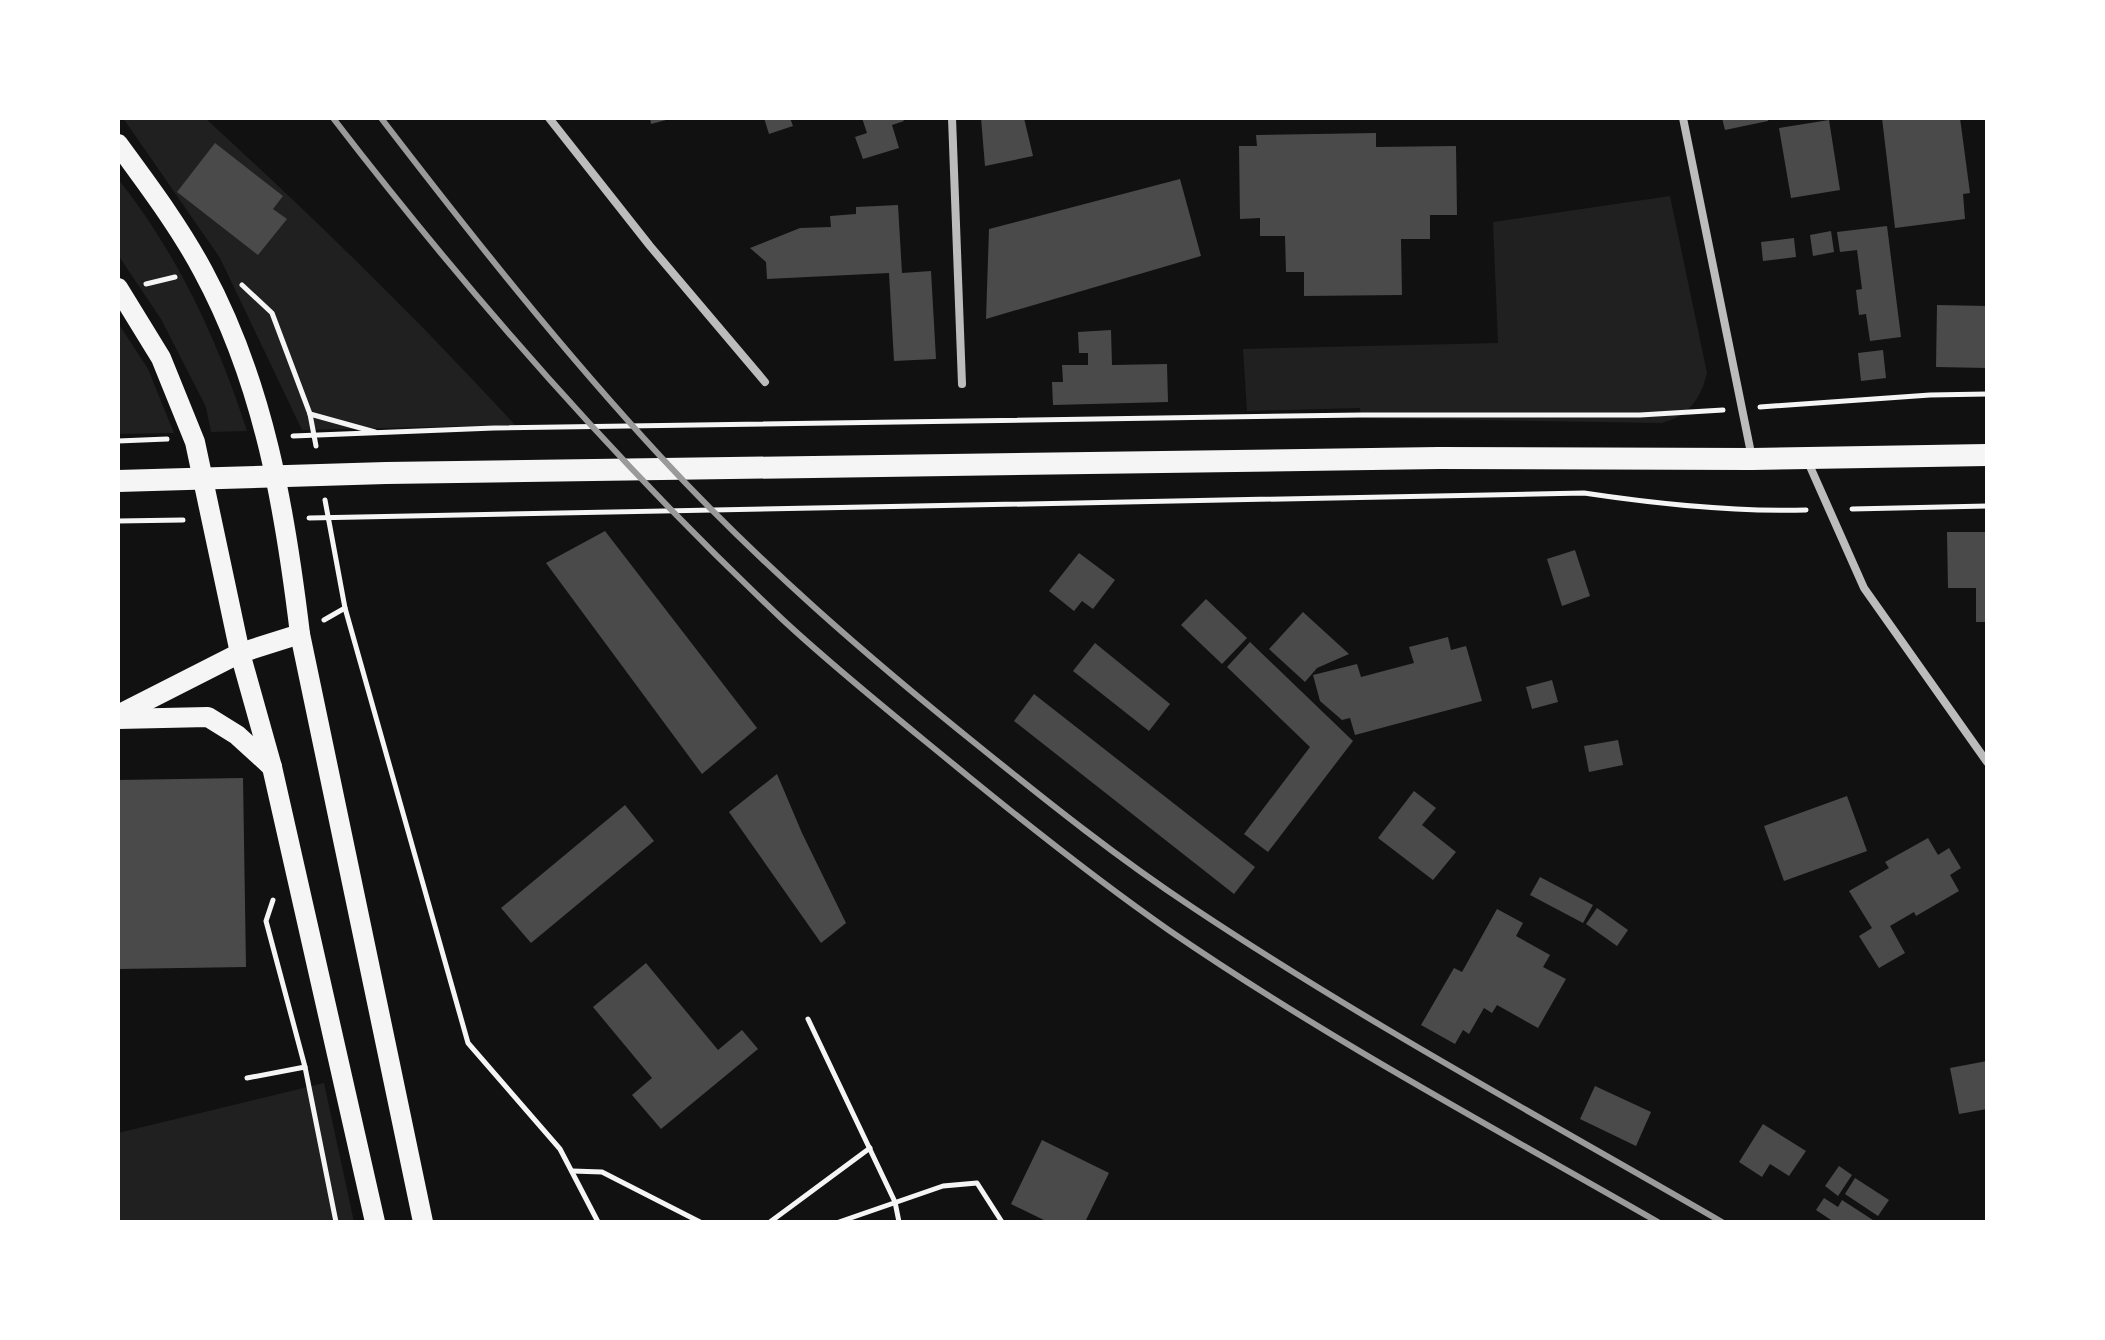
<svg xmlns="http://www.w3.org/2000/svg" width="2105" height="1340" viewBox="0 0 2105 1340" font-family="Merriweather,serif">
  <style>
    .green { fill: #202020 }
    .building { fill: #4a4a4a }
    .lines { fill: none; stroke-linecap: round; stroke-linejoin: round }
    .path { stroke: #f5f5f5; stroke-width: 5 }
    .minor { stroke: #bcbcbc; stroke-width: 8 }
    .primary { stroke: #f5f5f5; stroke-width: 20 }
    .trunk { stroke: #f5f5f5; stroke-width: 22 }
    .rail { stroke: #9a9a9a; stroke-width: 6 }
  </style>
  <rect width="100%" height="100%" fill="#111"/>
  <g class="green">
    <path d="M123 118H205C312 216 417 318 515 425L302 430 220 258Z"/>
    <path d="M118 179C178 254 218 341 247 431L211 432 206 407 161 319 118 255Z"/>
    <path d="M1670 196 1707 373C1701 399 1688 416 1662 423L1361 418 1360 408 1247 411 1243 349 1498 343 1493 222Z"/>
    <path d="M118 323 148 369 174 433 118 434Z"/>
    <path d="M324 1083 354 1222H118V1133Z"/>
  </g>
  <g class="building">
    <path d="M650 118H670V119L651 124Z"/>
    <path d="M764 118H790L793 126 769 134Z"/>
    <path d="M862 118H902L904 121 892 125 899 148 863 159 855 137 867 133Z"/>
    <path d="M981 118H1024L1033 156 985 166Z"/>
    <path d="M1722 118H1768V121L1725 130Z"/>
    <path d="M1882 118H1960L1970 193 1963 194 1965 219 1895 228Z"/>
    <path d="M1829 120 1840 190 1791 198 1779 128Z"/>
    <path d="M1376 133V147L1456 146 1457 215H1430V239H1401L1402 295 1304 296V272H1286L1285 236H1260V218L1240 219 1239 146H1257L1256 135Z"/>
    <path d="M215 143 283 196 273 209 287 219 258 255 177 192Z"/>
    <path d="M1180 179 1201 256 986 319 989 229Z"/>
    <path d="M898 205 902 273 931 271 936 359 894 361 889 273 767 279 766 262 750 248 800 228 831 227 830 216 856 214V207Z"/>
    <path d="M1887 226 1901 337 1870 341 1866 314 1859 315 1856 290 1862 289 1857 250 1840 252 1837 232Z"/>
    <path d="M1831 231 1834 252 1813 256 1810 235Z"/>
    <path d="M1794 238 1796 257 1763 261 1761 242Z"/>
    <path d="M1937 305 1987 306V368L1936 367Z"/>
    <path d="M1111 330 1112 365 1167 364 1168 402 1053 405 1052 382H1063L1062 365H1088V353H1079L1078 332Z"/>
    <path d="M1883 350 1886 378 1861 381 1858 353Z"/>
    <path d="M605 531 757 728 702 774 546 563Z"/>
    <path d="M1947 532H1987V622H1976V588H1948Z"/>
    <path d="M1575 550 1590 596 1562 606 1547 559Z"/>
    <path d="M1079 553 1115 580 1093 609 1082 601 1074 611 1049 591Z"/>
    <path d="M1206 599 1247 638 1222 664 1181 625Z"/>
    <path d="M1303 612 1349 654 1317 668 1305 682 1269 649Z"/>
    <path d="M1448 637 1451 650 1466 646 1482 701 1355 735 1350 718 1342 720 1320 701 1313 675 1357 664 1361 677 1414 663 1409 647Z"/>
    <path d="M1250 642 1353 741 1268 852 1244 834 1310 747 1227 667Z"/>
    <path d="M1095 643 1170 704 1149 731 1073 671Z"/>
    <path d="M1552 680 1558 702 1532 709 1526 687Z"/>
    <path d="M1034 694 1255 867 1234 894 1014 721Z"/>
    <path d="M1618 740 1623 765 1589 772 1584 746Z"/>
    <path d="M777 774 802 833 846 923 821 943 729 812Z"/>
    <path d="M243 778 246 967 118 969V780Z"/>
    <path d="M1414 791 1436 808 1422 825 1456 852 1433 880 1378 838Z"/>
    <path d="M1847 796 1867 851 1784 881 1764 826Z"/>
    <path d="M625 805 654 841 531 943 501 908Z"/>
    <path d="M1928 838 1938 855 1949 848 1961 868 1950 875 1959 891 1916 916 1914 912 1890 926 1905 953 1879 968 1859 936 1872 928 1849 891 1889 868 1885 862Z"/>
    <path d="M1540 877 1593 905 1583 923 1530 895Z"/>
    <path d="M1597 908 1628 930 1617 946 1586 924Z"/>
    <path d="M1497 909 1523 923 1516 936 1550 955 1543 967 1566 979 1538 1028 1497 1005 1492 1013 1484 1008 1469 1034 1463 1030 1455 1044 1421 1025 1454 968 1462 972Z"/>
    <path d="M646 963 718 1050 742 1030 758 1049 661 1129 632 1095 652 1078 593 1007Z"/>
    <path d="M1987 1061V1109L1959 1114 1950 1068Z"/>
    <path d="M1595 1086 1651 1112 1636 1146 1580 1119Z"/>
    <path d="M1763 1124 1806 1151 1789 1176 1770 1164 1762 1177 1739 1162Z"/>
    <path d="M1042 1140 1109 1173 1085 1222H1048L1011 1204Z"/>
    <path d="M1839 1166 1852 1175 1838 1196 1825 1186Z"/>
    <path d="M1855 1178 1889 1200 1878 1216 1845 1194Z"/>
    <path d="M1824 1198 1838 1207 1842 1200 1876 1222H1834L1816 1210Z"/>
  </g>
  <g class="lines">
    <g class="path">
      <path d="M146 284 175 277"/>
      <path d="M242 285 272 313 310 414 316 446"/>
      <path d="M1760 407 1930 395 1987 394"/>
      <path d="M310 414 375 432"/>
      <path d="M293 436 494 428 1361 415H1640L1723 410"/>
      <path d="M118 441 167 439"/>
      <path d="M1852 509 1987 506"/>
      <path d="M309 518 1584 493C1657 504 1732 512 1806 510"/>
      <path d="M118 521 183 520"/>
      <path d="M345 608 468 1043 560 1149 598 1222"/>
      <path d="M324 620 345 608 325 500"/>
      <path d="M273 900 266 921 305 1067 336 1222"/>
      <path d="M808 1019 895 1202 899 1222"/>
      <path d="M247 1078 305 1067"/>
      <path d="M572 1171 602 1172 700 1222"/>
      <path d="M770 1222 870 1148"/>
      <path d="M839 1222 943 1186 977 1183 1002 1222"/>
    </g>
    <g class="minor">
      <path d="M549 118 650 246 765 382"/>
      <path d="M952 118 962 384"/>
      <path d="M1683 118 1752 458"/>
      <path d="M1808 462 1864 588 1987 762"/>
    </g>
    <g class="primary">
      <path d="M118 144C148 185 179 226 203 271 264 384 285 509 300 634L423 1222"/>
      <path d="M118 288 161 358 195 442 240 653 272 767 375 1222"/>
      <path d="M118 715 240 653 300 634"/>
      <path d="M118 719 208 717 237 735 272 767"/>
    </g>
    <path class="trunk" d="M118 481 386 473 1439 458 1752 459 1987 455"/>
    <g class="rail">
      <path d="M333 118C470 296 618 464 782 619 841 674 906 725 969 777 1034 830 1101 883 1170 931 1326 1038 1494 1128 1658 1222"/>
      <path d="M381 118C470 234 562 350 661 457 759 563 869 658 981 748 1049 803 1118 858 1192 907 1363 1021 1544 1119 1722 1222"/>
    </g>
  </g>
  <rect width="2105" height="1340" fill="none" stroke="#ffffff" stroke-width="240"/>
</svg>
